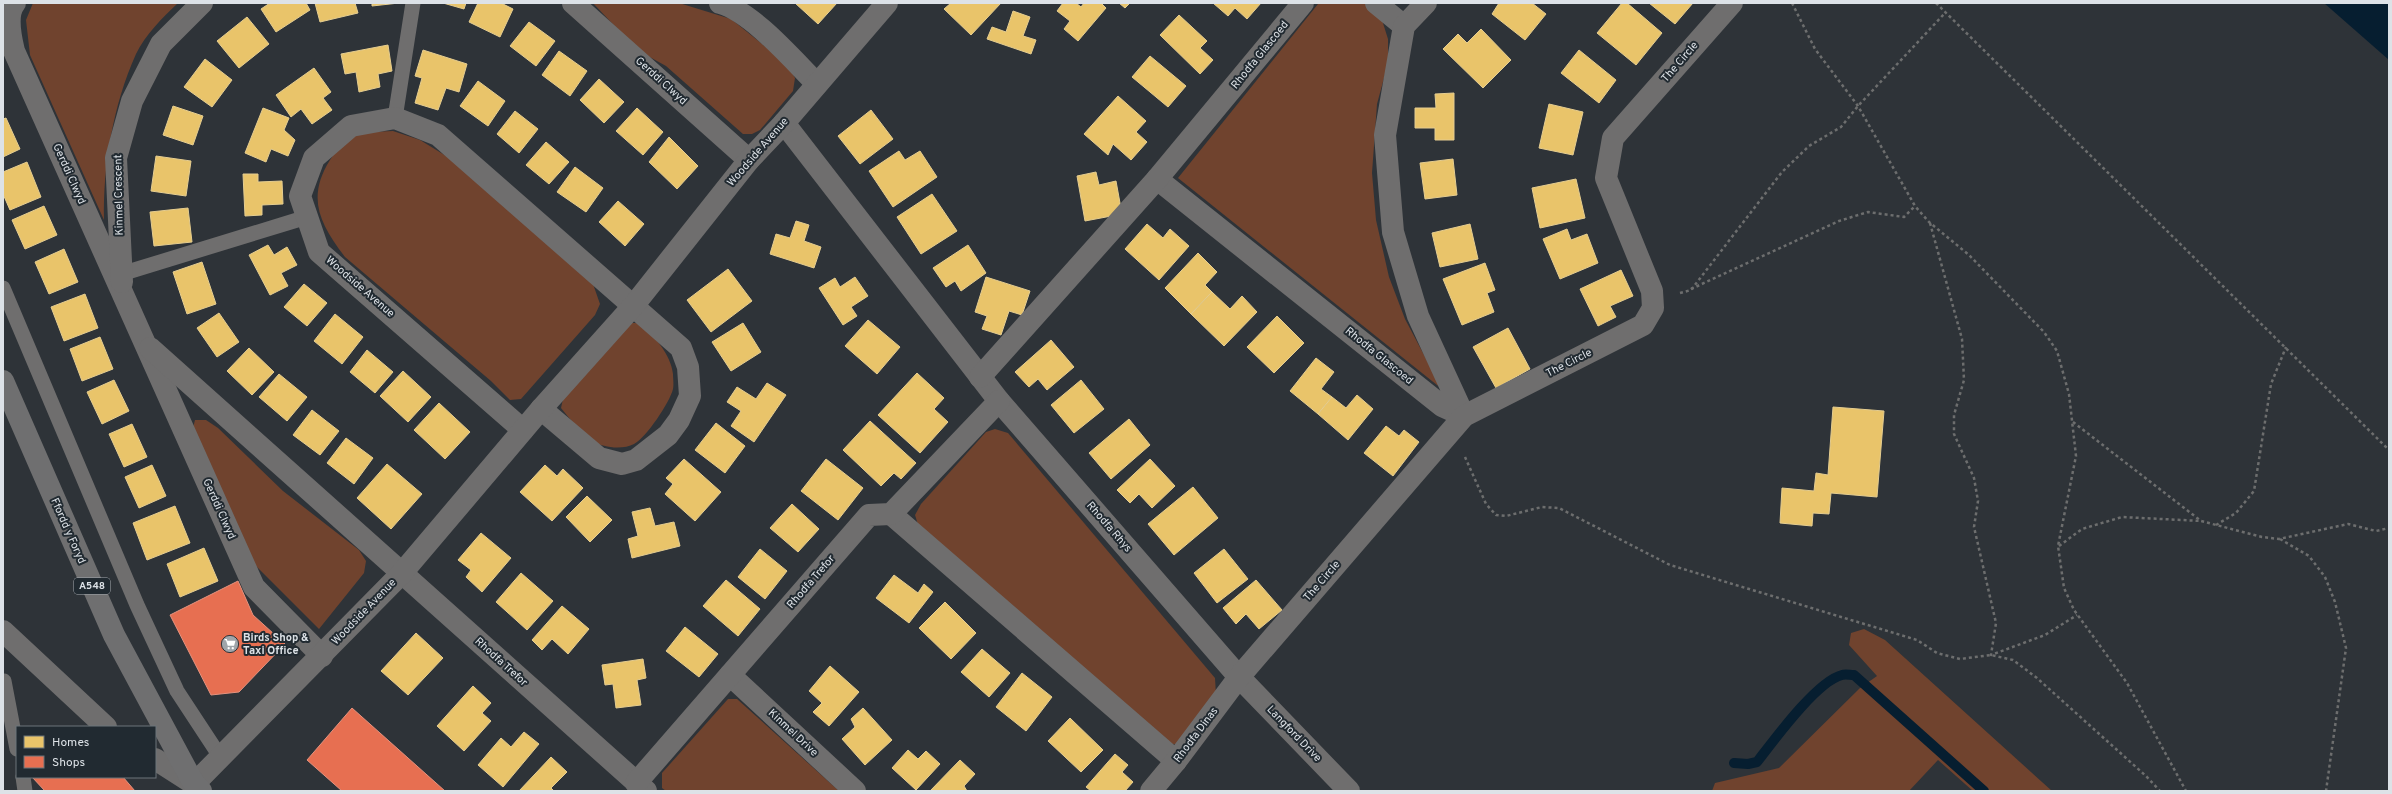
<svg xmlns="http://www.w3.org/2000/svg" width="2392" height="794" viewBox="0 0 2392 794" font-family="Overpass,sans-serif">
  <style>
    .green { fill: #70432e }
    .water { fill: #061e30 }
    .homes { fill: #e9c46a; stroke: #e5cd90 }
    .shops { fill: #e76f51; stroke: #e4927e }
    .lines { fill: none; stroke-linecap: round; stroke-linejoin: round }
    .stream { stroke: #061e30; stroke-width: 10 }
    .path { stroke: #6d6e6e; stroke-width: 2.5; stroke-dasharray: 3 3; stroke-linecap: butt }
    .service { stroke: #6f6e6e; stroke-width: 15 }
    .minor { stroke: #6f6e6e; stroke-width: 22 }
    .primary { stroke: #6f6f70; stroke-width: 22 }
    .labels { text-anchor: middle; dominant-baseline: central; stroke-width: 4; stroke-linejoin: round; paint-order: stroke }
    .shield { fill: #212a31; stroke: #a5abb0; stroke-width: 1 }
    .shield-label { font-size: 10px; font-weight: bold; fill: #dde2e7 }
    .street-label { font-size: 11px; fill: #dde2e7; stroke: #212a31 }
    .poi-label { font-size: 11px; font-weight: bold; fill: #dde2e7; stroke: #212a31; text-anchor: start }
  </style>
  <rect width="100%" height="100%" fill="#2e3338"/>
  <g class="green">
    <path d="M33 3H178C163 17 145 35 136 54 113 105 103 165 104 220L30 55 26 20Z"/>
    <path d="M593 3H679L731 19 787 64 795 78 793 91 760 130 752 134H743L666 66 637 50Z"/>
    <path d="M1364 3 1382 20 1388 39V63L1377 104 1372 173 1376 220 1389 277 1405 319 1442 389 1178 178 1318 4Z"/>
    <path d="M393 131 420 140 451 159 593 284 600 304 595 315 521 399 510 400 491 381 345 257C320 224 306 198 330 160 335 152 342 141 351 137 364 131 379 132 393 131Z"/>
    <path d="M630 323H640C653 335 671 354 673 374 673 378 674 385 673 389 670 402 646 438 634 444 623 450 603 448 593 441 581 433 570 419 561 408L563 399Z"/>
    <path d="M195 420H206L218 428 283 491 359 550 366 561 364 573 319 629 254 564 193 428Z"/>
    <path d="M995 429 1008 433 1215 678 1216 695 1179 745 1167 743 919 528 915 515 921 504 986 432Z"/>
    <path d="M1864 629 1885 640 2052 791H1973L1938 760 1909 791H1712L1715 783 1779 768 1860 688 1877 676 1849 645 1851 633Z"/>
    <path d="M728 699H737L839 791H666L662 788V773Z"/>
  </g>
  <path class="water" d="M2324 3H2389V60Z"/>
  <g class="homes">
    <path d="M270 3H306L310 10 276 32 261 9Z"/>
    <path d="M315 3H355L358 13 320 22Z"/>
    <path d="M372 3H399L372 6Z"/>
    <path d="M443 3H466L464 9Z"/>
    <path d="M478 3H501L513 9 500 37 469 22Z"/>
    <path d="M795 3H837L818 24Z"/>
    <path d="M951 3H1001L971 35 944 9Z"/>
    <path d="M1063 3H1076L1081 7 1084 3H1101L1106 8 1078 41 1064 29 1070 21 1057 11Z"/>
    <path d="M1119 3H1130L1125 8Z"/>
    <path d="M1213 3H1261L1247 19 1235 8 1228 16Z"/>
    <path d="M1499 3H1532L1546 14 1525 40 1492 14Z"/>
    <path d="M1622 3H1627L1662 33 1636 65 1597 33Z"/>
    <path d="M1649 3H1693L1675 24Z"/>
    <path d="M1013 11 1030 17 1023 36 1036 40 1031 54 987 39 992 27 1006 32Z"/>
    <path d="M1179 15 1207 41 1200 48 1213 60 1200 74 1160 35Z"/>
    <path d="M247 17 269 44 239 68 217 41Z"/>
    <path d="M529 22 555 41 536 66 510 46Z"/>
    <path d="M1481 29 1511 60 1483 88 1443 49 1458 34 1467 43Z"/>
    <path d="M388 45 392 71 378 74 380 87 359 92 356 72 345 74 341 54Z"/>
    <path d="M423 50 467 64 459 92 446 88 438 110 415 103 422 78 415 76Z"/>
    <path d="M1579 50 1616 80 1599 103 1561 73Z"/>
    <path d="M559 51 587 71 570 96 542 75Z"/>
    <path d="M1150 56 1186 86 1168 107 1132 77Z"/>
    <path d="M205 59 232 80 212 107 184 87Z"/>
    <path d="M314 68 331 92 323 98 332 110 312 124 301 109 291 117 276 95Z"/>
    <path d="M599 79 624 102 604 123 580 100Z"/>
    <path d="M478 81 505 101 488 126 460 106Z"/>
    <path d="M1454 93V140H1435V128H1415V108H1436L1435 94Z"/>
    <path d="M1118 96 1146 121 1136 132 1147 142 1131 160 1113 144 1108 155 1084 134Z"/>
    <path d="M1549 104 1583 112 1573 155 1539 148Z"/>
    <path d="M173 106 203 116 193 145 163 135Z"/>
    <path d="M263 108 289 118 284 130 295 140 288 156 271 149 266 162 245 153Z"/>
    <path d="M637 108 663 132 643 155 616 131Z"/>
    <path d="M871 110 893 139 860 164 838 136Z"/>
    <path d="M515 111 538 129 519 153 497 134Z"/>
    <path d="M6 118 20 149 3 157V119Z"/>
    <path d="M669 137 698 166 677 189 649 162Z"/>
    <path d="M546 142 569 162 549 184 526 165Z"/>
    <path d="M899 151 905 160 920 151 937 177 893 207 869 171Z"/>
    <path d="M156 156 191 161 186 196 151 191Z"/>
    <path d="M1453 159 1457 195 1425 199 1420 163Z"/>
    <path d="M27 162 41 197 10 210 3 194V172Z"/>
    <path d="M575 167 603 188 586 212 557 192Z"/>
    <path d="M1096 172 1099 185 1116 181 1122 214 1085 221 1077 176Z"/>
    <path d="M243 174H258V182L282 181 283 204 262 205V215L245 216Z"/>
    <path d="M1576 179 1585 218 1540 228 1532 188Z"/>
    <path d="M932 194 957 231 921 254 897 217Z"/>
    <path d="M618 201 644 224 625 246 599 222Z"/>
    <path d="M44 206 57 235 25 249 12 220Z"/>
    <path d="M188 208 192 242 154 246 150 212Z"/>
    <path d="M796 221 809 225 804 241 821 247 814 268 770 254 776 234 790 238Z"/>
    <path d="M1147 224 1163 238 1170 229 1189 246 1159 280 1125 249Z"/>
    <path d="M1470 224 1478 259 1440 267 1432 233Z"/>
    <path d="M1567 229 1571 240 1587 234 1598 263 1560 279 1543 239Z"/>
    <path d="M268 245 274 255 287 247 297 265 281 273 288 286 270 295 249 255Z"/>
    <path d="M968 245 986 273 961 291 955 281 946 287 933 268Z"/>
    <path d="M64 249 78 282 49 294 35 262Z"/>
    <path d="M1198 253 1217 272 1205 285 1212 292 1191 314 1165 288Z"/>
    <path d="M202 262 216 304 187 314 173 272Z"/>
    <path d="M1485 263 1495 290 1487 293 1494 312 1462 325 1443 279Z"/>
    <path d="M728 269 752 301 711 332 687 300Z"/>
    <path d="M1621 270 1633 296 1610 306 1616 317 1598 326 1580 289Z"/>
    <path d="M855 277 868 296 851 307 857 316 843 325 819 288 835 278 840 287Z"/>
    <path d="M986 277 1030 291 1022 315 1009 311 1001 335 982 329 987 316 975 312Z"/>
    <path d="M304 284 327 303 307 326 284 307Z"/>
    <path d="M1212 292 1230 309 1242 296 1257 312 1224 346 1191 314Z"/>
    <path d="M85 294 98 328 64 341 51 307Z"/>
    <path d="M219 313 239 342 217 357 197 328Z"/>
    <path d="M335 314 363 337 342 364 314 341Z"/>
    <path d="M1277 316 1304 343 1274 373 1247 347Z"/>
    <path d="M868 320 900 347 877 374 845 346Z"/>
    <path d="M743 323 761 352 731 371 712 342Z"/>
    <path d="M1508 328 1530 369 1496 388 1473 347Z"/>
    <path d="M100 337 113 369 82 381 70 349Z"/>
    <path d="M1051 340 1074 367 1047 390 1038 379 1029 387 1015 372Z"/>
    <path d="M249 348 274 372 252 395 227 371Z"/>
    <path d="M367 350 393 372 375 393 350 372Z"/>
    <path d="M1316 358 1334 372 1321 389 1332 397 1318 414 1290 391Z"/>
    <path d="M403 371 431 397 408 422 380 396Z"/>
    <path d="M917 373 944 398 934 409 948 422 920 453 878 415Z"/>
    <path d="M279 374 307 397 287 421 259 397Z"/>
    <path d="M114 380 129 411 102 424 87 392Z"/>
    <path d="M1081 380 1104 409 1074 433 1051 405Z"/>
    <path d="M767 383 786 395 754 442 731 426 741 411 727 402 737 387 756 399Z"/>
    <path d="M1357 395 1373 409 1348 440 1318 414 1332 397 1346 408Z"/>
    <path d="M439 403 470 432 445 459 414 430Z"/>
    <path d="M1833 407 1884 411 1877 497 1831 493 1829 514 1813 513 1812 526 1780 523 1782 488 1814 491 1816 473 1828 475Z"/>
    <path d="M312 410 339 431 320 455 293 435Z"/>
    <path d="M1129 419 1150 445 1111 479 1089 453Z"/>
    <path d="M870 421 916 463 901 479 894 473 881 486 843 450Z"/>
    <path d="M716 423 745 446 725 473 695 450Z"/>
    <path d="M132 424 147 457 124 467 109 434Z"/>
    <path d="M1386 426 1399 436 1404 430 1419 442 1393 476 1364 453Z"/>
    <path d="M346 438 373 458 354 484 327 463Z"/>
    <path d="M684 459 721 492 695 521 665 494 673 484 666 478Z"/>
    <path d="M826 459 863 488 838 520 801 491Z"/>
    <path d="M1150 459 1175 486 1152 508 1139 494 1130 503 1117 490Z"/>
    <path d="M387 464 422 494 391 529 357 498Z"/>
    <path d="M152 465 166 496 139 508 125 477Z"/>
    <path d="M545 465 557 476 563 469 583 488 552 521 520 492Z"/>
    <path d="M1193 487 1218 518 1174 555 1148 524Z"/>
    <path d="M587 496 612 520 590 542 566 517Z"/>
    <path d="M792 504 819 529 798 552 770 528Z"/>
    <path d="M175 506 190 543 147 560 133 523Z"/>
    <path d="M650 508 655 526 674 522 680 546 632 558 628 539 638 536 632 512Z"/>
    <path d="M481 533 511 558 482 592 466 577 471 570 458 560Z"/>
    <path d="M204 548 218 581 180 597 167 564Z"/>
    <path d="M760 549 787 571 765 599 738 577Z"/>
    <path d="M1224 549 1248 579 1217 603 1194 573Z"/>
    <path d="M521 573 553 601 527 630 496 602Z"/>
    <path d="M894 575 918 593 924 584 933 592 909 623 876 598Z"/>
    <path d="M726 580 760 609 738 636 703 606Z"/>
    <path d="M1256 580 1282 610 1259 629 1246 614 1236 624 1223 608Z"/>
    <path d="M945 602 976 633 951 659 919 628Z"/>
    <path d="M562 606 589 629 568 654 552 639 542 650 532 640Z"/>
    <path d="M685 627 718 654 699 677 666 651Z"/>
    <path d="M416 633 443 658 408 695 381 671Z"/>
    <path d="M982 649 1010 673 989 697 961 672Z"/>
    <path d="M643 659 646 678 637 680 641 705 616 708 613 684 605 685 602 665Z"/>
    <path d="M830 666 859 692 829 726 813 712 822 703 809 691Z"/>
    <path d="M1022 673 1052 697 1026 731 996 707Z"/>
    <path d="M473 686 491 703 482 713 491 721 464 751 437 726Z"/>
    <path d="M863 708 892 740 865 765 842 739 855 727 851 719Z"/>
    <path d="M1070 718 1103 750 1081 772 1048 741Z"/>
    <path d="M524 732 539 744 503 787 478 765 501 738 511 747Z"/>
    <path d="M908 750 918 759 926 751 940 764 916 790 892 768Z"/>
    <path d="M1115 754 1128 765 1122 772 1133 782 1125 791H1091L1086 787Z"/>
    <path d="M551 757 567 772 551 788 554 791H519Z"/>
    <path d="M960 760 975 774 964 786 967 791H930Z"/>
  </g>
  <g class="shops">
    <path d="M238 581 253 615 285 644 239 692 211 695 170 615Z"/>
    <path d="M352 708 445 791H342L307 760Z"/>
    <path d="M32 777H123L135 791H45Z"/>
  </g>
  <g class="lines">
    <path class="stream" d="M1734 763 1748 764 1757 762C1774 740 1817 681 1842 675 1845 674 1850 675 1854 675L1984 791"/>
    <g class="path">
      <path d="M1792 3 1815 49 1858 106 1915 206 1929 222 1969 255 2044 332 2057 351 2069 394 2076 456 2058 546 2064 588 2074 610 2127 683 2186 791"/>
      <path d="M1936 3 2389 450"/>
      <path d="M1930 223 1962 339 1964 380 1954 415V434L1974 478 1978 501 1974 527 1996 623 1991 655 2045 635 2077 615"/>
      <path d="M1691 289 1839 221 1868 212 1904 217 1915 206"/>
      <path d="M1680 293 1691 290 1782 172 1809 146 1841 127 1858 106 1945 13"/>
      <path d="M2073 422 2201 521 2262 537 2279 539 2348 524 2376 531 2389 528"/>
      <path d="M1465 457 1486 504 1496 515 1506 516 1542 507 1559 508 1670 565 1917 640 1937 653 1960 659 1991 655 2013 660 2037 678 2146 776 2160 791"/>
      <path d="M2216 525 2236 513 2254 491 2271 384 2286 347"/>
      <path d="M2280 539 2309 556 2325 577 2335 602 2346 648 2326 791"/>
      <path d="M2059 546 2082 529 2122 517 2201 521"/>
    </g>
    <g class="service">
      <path d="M395 118 413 3"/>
      <path d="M121 274 307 217"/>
      <path d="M3 288 137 605 177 691 221 758"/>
      <path d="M4 681 17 749"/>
      <path d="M23 777 25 791"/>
    </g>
    <g class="minor">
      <path d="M15 3C5 15 11 38 14 51L254 587 322 656"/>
      <path d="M573 3 749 160"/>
      <path d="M720 3C752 12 793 60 817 84"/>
      <path d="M1376 3 1404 26"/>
      <path d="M784 123 999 401 1239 677 1349 791"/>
      <path d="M1157 179 1442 406 1464 416 1418 316 1393 232 1385 135 1404 26 1426 3"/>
      <path d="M122 282 116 158 132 101 161 44 202 3"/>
      <path d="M150 348 646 791"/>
      <path d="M980 377 1157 179 1303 3"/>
      <path d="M523 430 319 252 300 196 314 158 351 126 395 118 438 135 681 348 688 367 690 396 679 420 668 435 636 460 622 464 599 458 541 409"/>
      <path d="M891 514 1176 761"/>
      <path d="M3 631 106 727"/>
      <path d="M730 675 855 791"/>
      <path d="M155 759 194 784 402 573 541 409 634 305 749 160 784 123 887 3"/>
      <path d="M636 783 869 515 891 514 999 401"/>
      <path d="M1151 791 1176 761 1239 677 1464 416 1643 325 1653 308 1652 291 1606 178 1613 138 1732 3"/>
    </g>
    <path class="primary" d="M3 381 114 635 194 784 201 791"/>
  </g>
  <defs>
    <symbol id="supermarket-disc" viewBox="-11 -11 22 22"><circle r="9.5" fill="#a0a5aa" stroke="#212a31"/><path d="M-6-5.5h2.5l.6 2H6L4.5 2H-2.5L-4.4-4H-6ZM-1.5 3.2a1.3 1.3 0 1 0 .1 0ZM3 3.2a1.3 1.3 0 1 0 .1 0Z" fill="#fff"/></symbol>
  </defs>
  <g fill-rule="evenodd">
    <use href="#supermarket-disc" x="220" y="634" width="20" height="20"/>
  </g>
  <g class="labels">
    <rect class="shield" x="74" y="578" width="36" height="16" rx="3"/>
    <g class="shield-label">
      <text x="92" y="586">A548</text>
    </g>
    <g class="street-label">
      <text transform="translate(1260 55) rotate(-51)">Rhodfa Glascoed</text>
      <text transform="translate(1680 62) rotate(-49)">The Circle</text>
      <text transform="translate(661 81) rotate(42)">Gerddi Clwyd</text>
      <text transform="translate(758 152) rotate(-49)">Woodside Avenue</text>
      <text transform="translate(69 174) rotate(66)">Gerddi Clwyd</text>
      <text transform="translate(119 195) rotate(-91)">Kinmel Crescent</text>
      <text transform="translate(360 287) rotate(41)">Woodside Avenue</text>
      <text transform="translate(1379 356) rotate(39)">Rhodfa Glascoed</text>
      <text transform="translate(1569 363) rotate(-27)">The Circle</text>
      <text transform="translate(219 509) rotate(66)">Gerddi Clwyd</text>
      <text transform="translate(1109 527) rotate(49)">Rhodfa Rhys</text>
      <text transform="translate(68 531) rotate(66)">Ffordd y Foryd</text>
      <text transform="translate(1322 581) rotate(-49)">The Circle</text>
      <text transform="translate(811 582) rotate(-49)">Rhodfa Trefor</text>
      <text transform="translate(364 612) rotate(-46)">Woodside Avenue</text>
      <text transform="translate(501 662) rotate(42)">Rhodfa Trefor</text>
      <text transform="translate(793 733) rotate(43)">Kinmel Drive</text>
      <text transform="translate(1294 734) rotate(46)">Langford Drive</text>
      <text transform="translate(1196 735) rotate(-53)">Rhodfa Dinas</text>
    </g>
    <g class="poi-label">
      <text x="243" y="638">Birds Shop &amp;<tspan x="243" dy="13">Taxi Office</tspan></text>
    </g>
  </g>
  <rect width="2392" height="794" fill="none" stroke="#dde2e7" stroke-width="8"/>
  <rect x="16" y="726" width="140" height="52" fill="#212a31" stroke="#6c747a"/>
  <rect x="24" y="736" width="20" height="12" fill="#e9c46a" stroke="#6c747a"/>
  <text x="52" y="746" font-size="12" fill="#dde2e7">Homes</text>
  <rect x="24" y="756" width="20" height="12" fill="#e76f51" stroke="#6c747a"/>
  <text x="52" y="766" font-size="12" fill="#dde2e7">Shops</text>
</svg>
